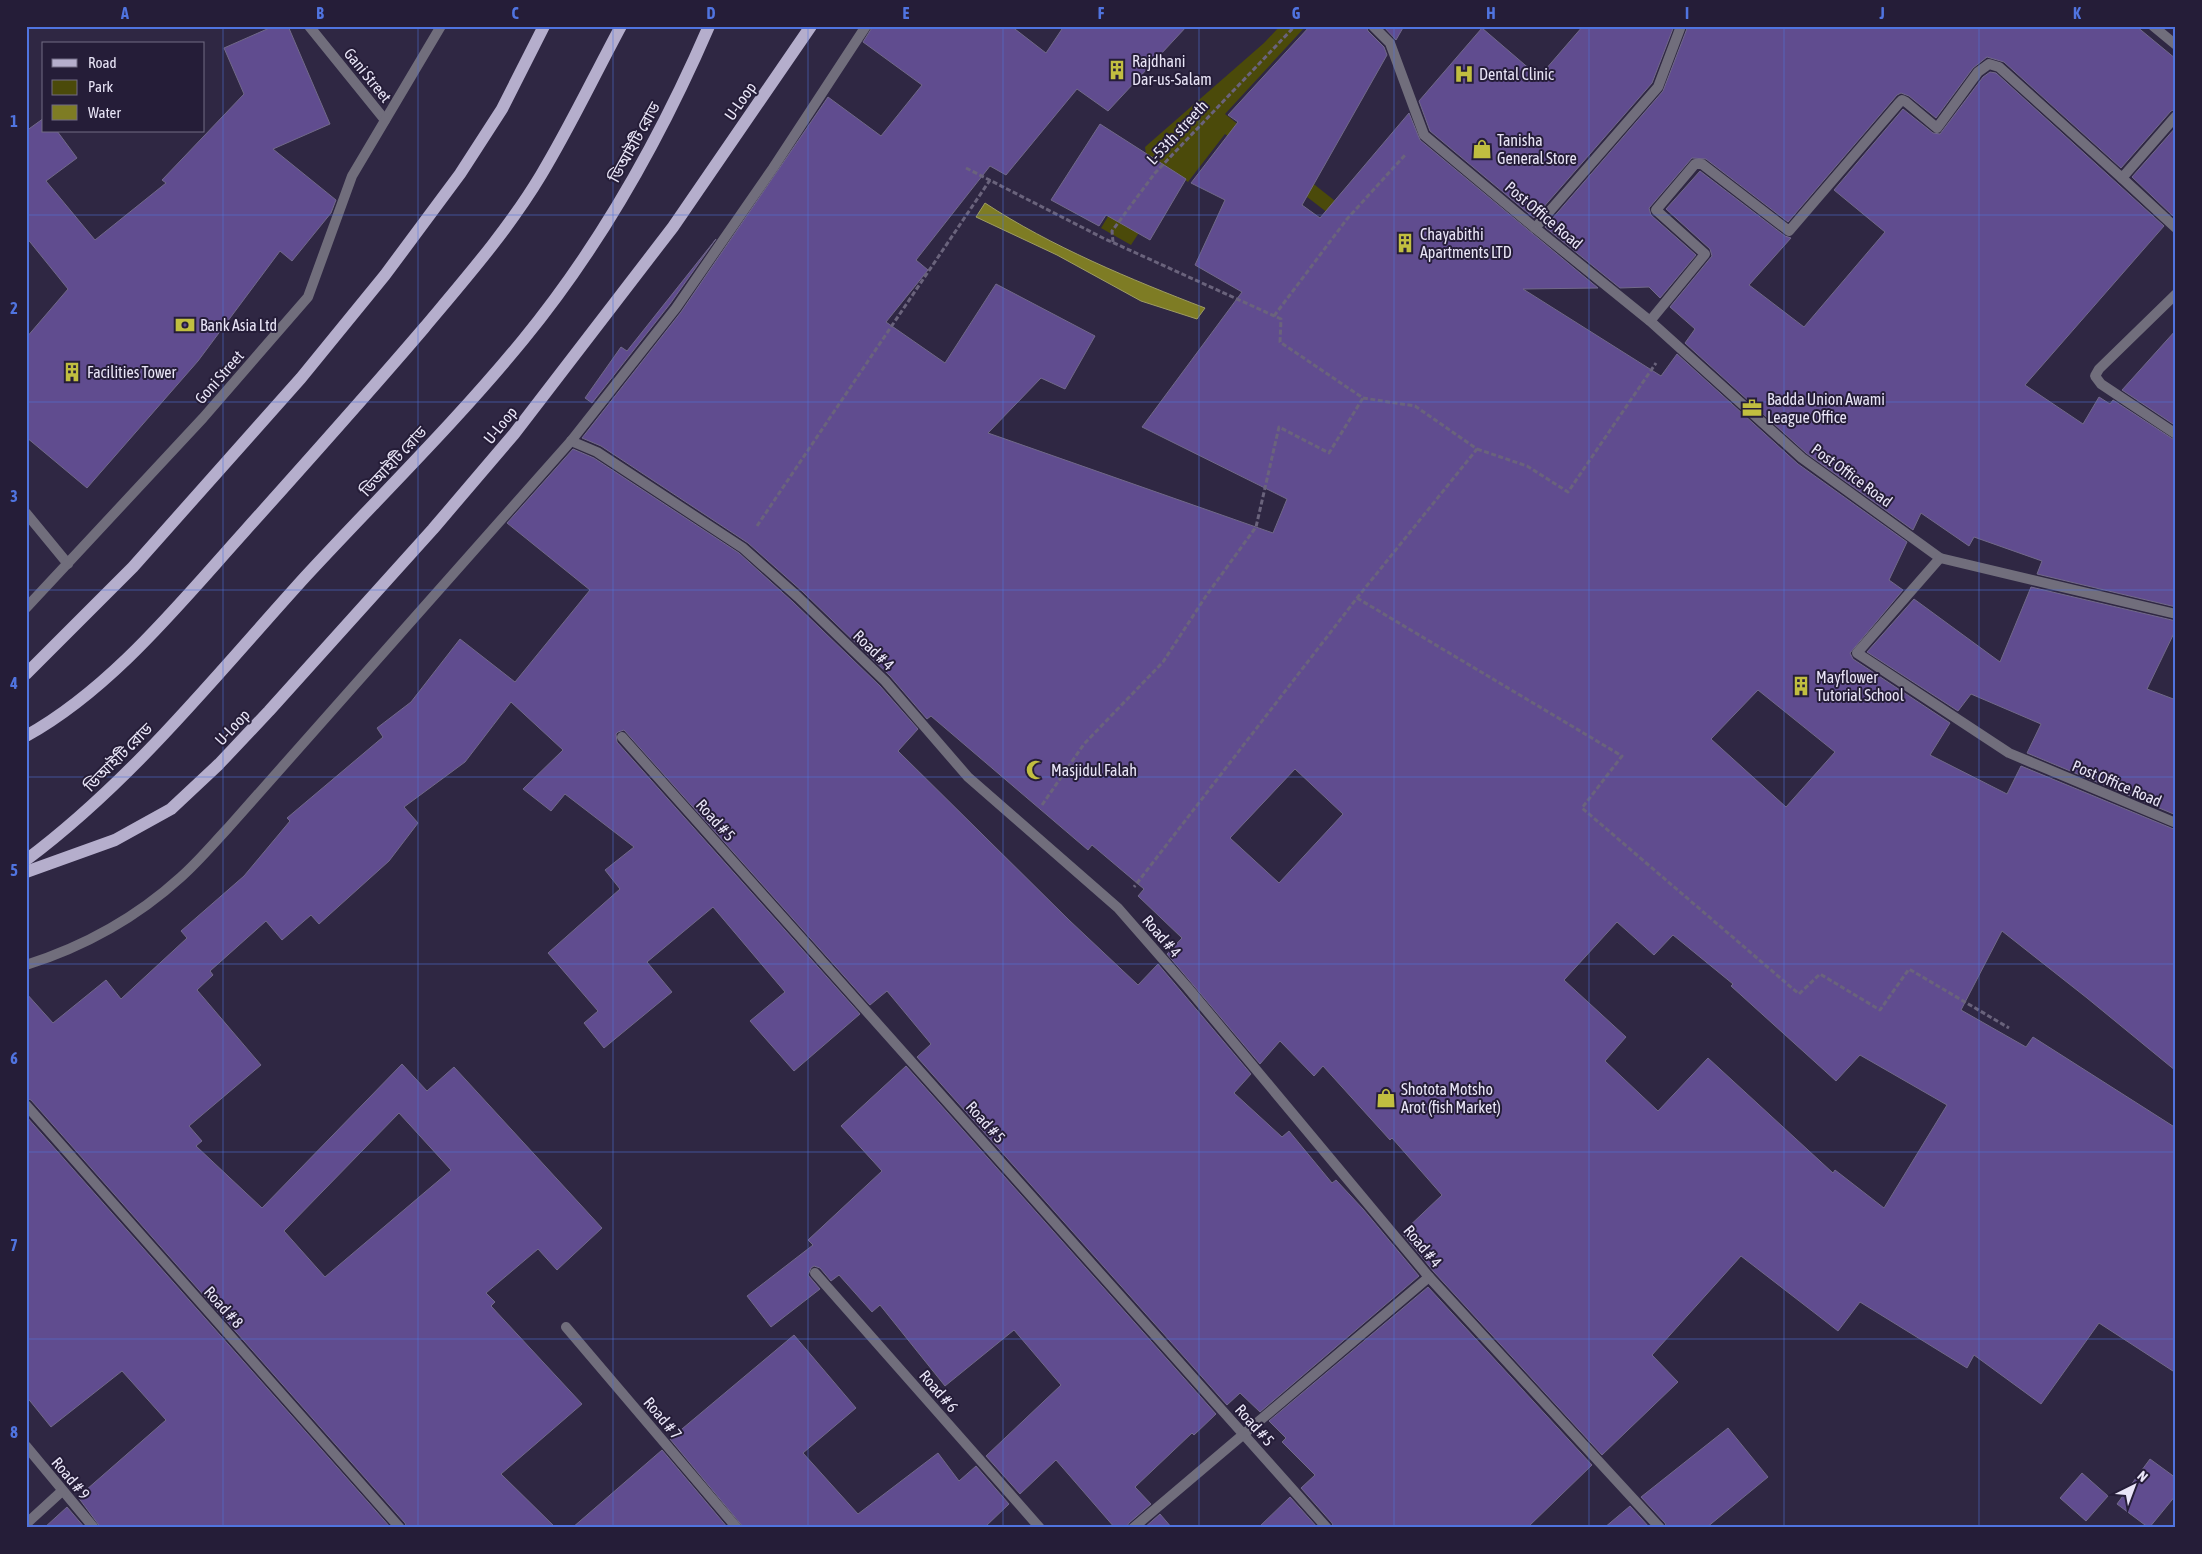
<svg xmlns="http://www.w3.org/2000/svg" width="2202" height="1554" viewBox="0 0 2202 1554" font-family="'Asap Condensed','Noto Sans Bengali',sans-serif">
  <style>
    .green { fill: #4b4a0a }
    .water { fill: #7e7c24; stroke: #9e9c63 }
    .building { fill: #604c8f; stroke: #716989; fill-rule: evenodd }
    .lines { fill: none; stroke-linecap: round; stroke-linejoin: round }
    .path { stroke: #6a637c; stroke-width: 3; stroke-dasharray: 5 2.5; stroke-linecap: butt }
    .minor { stroke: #716e7c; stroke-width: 10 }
    .tertiary { stroke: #716e7c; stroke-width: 10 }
    .primary { stroke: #b5aecc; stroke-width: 12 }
    .grid { fill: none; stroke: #5074e0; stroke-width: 1; stroke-opacity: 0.55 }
    .labels { text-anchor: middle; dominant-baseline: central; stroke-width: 4; stroke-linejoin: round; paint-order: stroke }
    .poi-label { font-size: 16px; fill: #e9e5f7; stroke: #251d38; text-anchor: start }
    .street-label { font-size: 16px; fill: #e9e5f7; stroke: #251d38 }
    .neatline { fill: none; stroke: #5074e0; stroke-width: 2 }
    .grid-label { font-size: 16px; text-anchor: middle; font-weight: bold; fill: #5074e0 }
  </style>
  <rect width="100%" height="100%" fill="#2f2743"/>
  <path class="green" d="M1280 26H1306L1225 114 1344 208 1337 220 1225 134 1188 182 1177 174 1131 245 1101 228 1146 154 1145 147 1264 43Z"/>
  <path class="water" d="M985 203C1050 246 1132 280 1205 308L1197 319 1141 301 1057 255 976 217Z"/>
  <g class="building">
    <path d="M274 26H288L330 124 273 149 336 200 331 213 292 261 280 251 198 361 87 488 26 437V338L68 289 26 237V131L44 118V131H57L77 158 46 181 95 240 166 183 162 180 244 94 224 48Z"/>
    <path d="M873 26H1011L1046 53 1064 26H1187L1108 111 1077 89 1006 175 990 166 916 260 928 270 886 322 945 363 996 284 1095 336 1065 389 1041 378 988 433 1273 533 1287 499 1142 427 1242 292 1195 265 1225 200 1191 183 1238 122 1228 115 1310 26H1366L1368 31 1384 47 1387 55 1302 205 1320 218 1409 113 1420 140 1598 288 1523 289 1661 376 1677 354 1798 464 1907 542 1889 580 1903 590 1850 653 1853 659 1950 723 1930 755 2007 794 2021 766 2176 830V1071L2087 998 2002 931 1961 1010 2026 1047 2033 1037 2176 1128V1373L2099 1323 2041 1404 1974 1355 1967 1368 1860 1302 1838 1331 1741 1256 1652 1355 1678 1382 1602 1455 1434 1272 1402 1233 1442 1195 1392 1138 1390 1140 1323 1066 1314 1076 1280 1041 1260 1064 1167 954 1182 938 1138 896 1144 889 1092 845 1088 850 931 716 927 719 890 676 803 592 748 543 601 446 582 438 681 312 828 97 881 136 922 85 863 42ZM1758 690 1835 752 1786 807 1711 739ZM1295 769 1343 814 1279 883 1230 838ZM1617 922 1654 955 1673 935 1733 984 1731 986 1836 1081 1860 1055 1947 1105 1884 1208 1835 1170 1833 1173 1708 1058 1658 1111 1605 1061 1626 1037 1564 980Z"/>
    <path d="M1383 26H1404L1396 40Z"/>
    <path d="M1583 26H1674L1652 83 1534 218 1430 131 1419 101 1482 28 1539 77Z"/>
    <path d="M1688 26H2136L2176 59V109L2171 111 2121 168 2004 62 1987 57 1973 68 1936 118 1909 96 1901 93 1897 95 1788 222 1706 159 1692 158 1649 208 1651 215 1696 255 1660 298 1649 287 1620 288 1545 227 1663 91Z"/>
    <path d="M1990 72 1996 73 2164 226 2025 385 2083 424 2099 397 2110 404 2113 400 2176 441V607L2037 574 2042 561 1974 537 1969 546 1921 513 1913 530 1806 453 1685 343 1695 329 1670 307 1712 256 1710 249 1666 209 1700 171 1785 236 1791 238 1749 285 1804 327 1885 232 1834 190 1903 109 1933 133 1940 134 1983 77Z"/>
    <path d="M1100 124 1186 179 1150 240 1106 215 1099 226 1051 200Z"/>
    <path d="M2176 127V212L2173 216 2132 177Z"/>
    <path d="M716 239 670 304 592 403 585 398 621 347 627 351Z"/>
    <path d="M2176 330V426L2122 390Z"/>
    <path d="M573 449 594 458 739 553 793 602 880 686 918 729 898 751 1069 920 1138 985 1158 964 1251 1074 1234 1093 1282 1137 1289 1131 1332 1183 1336 1180 1363 1209 1419 1276 1260 1412 1240 1393 1227 1405 917 1057 931 1044 887 991 870 1005 624 730 618 732 616 734 617 742 860 1014 794 1071 750 1021 785 992 713 907 647 962 672 992 604 1048 584 1023 598 1011 548 953 620 889 605 870 634 847 565 794 551 811 523 789 563 750 511 702 465 762 404 807 418 823 389 861 319 924 311 915 282 940 266 921 210 971 213 975 197 990 261 1065 189 1126 202 1141 196 1146 262 1208 402 1064 427 1091 454 1067 602 1228 557 1270 538 1249 486 1293 495 1302 491 1306 582 1404 501 1474 556 1528H407L405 1523 31 1100 26 1098V993L53 1023 106 980 121 999 187 938 181 931 244 876 290 821 287 818 383 737 377 728 411 702 460 639 515 682 590 590 507 523ZM399 1113 451 1170 325 1277 284 1231Z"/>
    <path d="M2031 587 2176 621V629L2147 689 2176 700V815L2027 753 2041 724 1971 694 1958 711 1867 652 1914 599 2000 662Z"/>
    <path d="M906 1066 1216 1414 1194 1435 1192 1433 1135 1487 1151 1504 1129 1523 1126 1528H1115L1056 1460 1020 1494 986 1456 1061 1385 1014 1330 945 1386 880 1305 872 1312 839 1275 831 1281 820 1268 814 1266 811 1268 808 1275 820 1289 771 1327 747 1296 813 1245 808 1240 882 1171 841 1126Z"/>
    <path d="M26 1116 391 1528H101L78 1497 166 1420 122 1371 51 1427 26 1396Z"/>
    <path d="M1428 1287 1592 1465 1527 1528H1334L1332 1523 1301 1488 1315 1475 1282 1442 1286 1438 1269 1421Z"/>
    <path d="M794 1335 856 1408 803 1453 858 1514 938 1453 959 1481 976 1466 1009 1504 984 1528H744L670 1439Z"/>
    <path d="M1728 1428 1768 1477 1706 1528H1667L1665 1523 1641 1497Z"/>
    <path d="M662 1450 728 1528H572Z"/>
    <path d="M2150 1459 2176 1478V1495L2149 1528 2117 1504Z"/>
    <path d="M2082 1473 2108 1496 2086 1521 2060 1498Z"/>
    <path d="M1290 1497 1318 1528H1258Z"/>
    <path d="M1630 1506 1650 1528H1604Z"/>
    <path d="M67 1507 85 1528H44Z"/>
    <path d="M1160 1514 1172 1528H1144Z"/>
  </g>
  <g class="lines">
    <g class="path">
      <path d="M966 168 1103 238 1281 319 1280 342 1363 398 1415 406 1477 449 1357 598 1134 887"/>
      <path d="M1113 242 1112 231 1155 173 1295 26"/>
      <path d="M1274 316 1347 219 1405 155"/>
      <path d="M1477 449 1527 466 1568 492 1656 363"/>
      <path d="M757 526 990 180"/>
      <path d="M1357 598 1622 756 1582 808 1799 994 1820 974 1880 1010 1909 969 2009 1028"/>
      <path d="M1042 805 1084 744 1163 662 1206 596 1256 527 1279 427 1329 453 1363 398"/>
    </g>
    <g class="minor">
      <path d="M309 26 385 120"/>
      <path d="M1373 26 1390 43 1424 135 1535 228 1650 321 1802 458 1940 558 1857 653 2009 753 2176 823"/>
      <path d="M2153 26 2176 45"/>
      <path d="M2122 178 2176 228"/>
      <path d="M1535 228 1658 87 1681 26"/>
      <path d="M2176 294 2099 369 2095 376 2101 384 2176 434"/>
      <path d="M1650 321 1705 254 1656 210 1695 164H1702L1789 231 1899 103 1902 100 1906 102 1937 128 1978 72 1989 64 1999 67 2122 178 2176 116"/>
      <path d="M571 441 597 452 743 548 798 597 885 681 968 777 1118 908 1188 988 1429 1277 1660 1528"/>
      <path d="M26 513 68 564"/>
      <path d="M1940 558 2176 614"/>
      <path d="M622 737 1327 1528"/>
      <path d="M26 1105 400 1528"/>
      <path d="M815 1273 1040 1528"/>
      <path d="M566 1327 737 1528"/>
      <path d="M26 1446 94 1528"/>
      <path d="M26 1524 62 1491"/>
      <path d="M1133 1528 1429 1277"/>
    </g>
    <g class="tertiary">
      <path d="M26 608 203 418 308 297 352 176 441 26"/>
      <path d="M26 965C83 947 136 918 181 877 198 862 213 844 228 828L571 441 676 308 773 168 866 26"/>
    </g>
    <g class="primary">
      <path d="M26 674 133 567 301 378 385 275 460 174 502 109 544 26"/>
      <path d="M26 736C111 689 180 603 244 532 305 464 365 397 424 328 465 279 508 230 541 175 570 127 594 76 621 26"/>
      <path d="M26 860C133 780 216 675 305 577 378 498 455 423 523 340 600 246 661 137 709 26"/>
      <path d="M26 872 115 840 171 809 219 764 269 711 433 529 514 434 673 227 811 26"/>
    </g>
  </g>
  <path class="grid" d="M223 26V1528M418 26V1528M613 26V1528M808 26V1528M1003 26V1528M1199 26V1528M1394 26V1528M1589 26V1528M1784 26V1528M1979 26V1528M26 215H2176M26 402H2176M26 590H2176M26 777H2176M26 964H2176M26 1152H2176M26 1339H2176"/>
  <defs>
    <symbol id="building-bare" viewBox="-9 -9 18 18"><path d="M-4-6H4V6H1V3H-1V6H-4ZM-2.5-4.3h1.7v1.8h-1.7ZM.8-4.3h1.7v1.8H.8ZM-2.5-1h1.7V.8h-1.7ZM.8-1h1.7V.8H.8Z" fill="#c1be40" stroke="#251d38" stroke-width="2.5" paint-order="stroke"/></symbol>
    <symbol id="hospital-bare" viewBox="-9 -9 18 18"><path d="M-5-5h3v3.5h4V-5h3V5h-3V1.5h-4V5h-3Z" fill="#c1be40" stroke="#251d38" stroke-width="2.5" paint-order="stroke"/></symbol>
    <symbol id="shop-bare" viewBox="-9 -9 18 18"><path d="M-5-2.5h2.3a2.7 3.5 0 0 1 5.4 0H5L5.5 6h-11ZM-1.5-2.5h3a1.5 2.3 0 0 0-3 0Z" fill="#c1be40" stroke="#251d38" stroke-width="2.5" paint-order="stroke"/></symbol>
    <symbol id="bank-bare" viewBox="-9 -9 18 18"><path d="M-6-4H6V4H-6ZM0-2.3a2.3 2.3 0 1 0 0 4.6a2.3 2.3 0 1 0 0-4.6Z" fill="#c1be40" stroke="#251d38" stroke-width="2.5" paint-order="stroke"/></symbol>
    <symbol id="office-bare" viewBox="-9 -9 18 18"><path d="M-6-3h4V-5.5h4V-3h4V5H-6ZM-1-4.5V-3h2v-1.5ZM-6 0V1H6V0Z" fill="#c1be40" stroke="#251d38" stroke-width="2.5" paint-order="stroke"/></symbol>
    <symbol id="mosque-bare" viewBox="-9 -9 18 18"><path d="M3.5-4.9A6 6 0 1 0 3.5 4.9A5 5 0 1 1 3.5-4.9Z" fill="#c1be40" stroke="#251d38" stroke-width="2.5" paint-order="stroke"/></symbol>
  </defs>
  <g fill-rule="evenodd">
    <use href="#building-bare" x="1103" y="56" width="28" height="28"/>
    <use href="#hospital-bare" x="1450" y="60" width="28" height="28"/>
    <use href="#shop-bare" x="1468" y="135" width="28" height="28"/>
    <use href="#building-bare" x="1391" y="229" width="28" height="28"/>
    <use href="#bank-bare" x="171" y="311" width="28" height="28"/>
    <use href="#building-bare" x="58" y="358" width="28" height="28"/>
    <use href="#office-bare" x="1738" y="394" width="28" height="28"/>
    <use href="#building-bare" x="1787" y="672" width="28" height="28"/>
    <use href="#mosque-bare" x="1022" y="756" width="28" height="28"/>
    <use href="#shop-bare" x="1372" y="1084" width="28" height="28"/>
  </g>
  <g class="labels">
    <g class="poi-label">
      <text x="1132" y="61">Rajdhani<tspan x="1132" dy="18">Dar-us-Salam</tspan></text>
      <text x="1479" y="74">Dental Clinic</text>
      <text x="1497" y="140">Tanisha<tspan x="1497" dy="18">General Store</tspan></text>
      <text x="1420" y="234">Chayabithi<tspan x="1420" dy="18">Apartments LTD</tspan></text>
      <text x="200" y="325">Bank Asia Ltd</text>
      <text x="87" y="372">Facilities Tower</text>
      <text x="1767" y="399">Badda Union Awami<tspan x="1767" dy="18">League Office</tspan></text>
      <text x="1816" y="677">Mayflower<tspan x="1816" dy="18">Tutorial School</tspan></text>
      <text x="1051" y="770">Masjidul Falah</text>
      <text x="1401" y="1089">Shotota Motsho<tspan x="1401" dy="18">Arot (fish Market)</tspan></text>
    </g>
    <g class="street-label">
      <text transform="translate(368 75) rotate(51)">Gani Street</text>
      <text transform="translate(740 101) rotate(-55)">U-Loop</text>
      <text transform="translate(1177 132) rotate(-47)">L-53th streeth</text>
      <text transform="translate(634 142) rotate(-61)">ডিআইটি রোড</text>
      <text transform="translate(1544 215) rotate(40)">Post Office Road</text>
      <text transform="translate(219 377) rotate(-49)">Goni Street</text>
      <text transform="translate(500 425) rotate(-51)">U-Loop</text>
      <text transform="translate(393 461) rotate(-47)">ডিআইটি রোড</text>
      <text transform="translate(1852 475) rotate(36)">Post Office Road</text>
      <text transform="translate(874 650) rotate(44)">Road # 4</text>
      <text transform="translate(232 727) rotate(-47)">U-Loop</text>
      <text transform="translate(118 757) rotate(-45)">ডিআইটি রোড</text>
      <text transform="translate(2117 783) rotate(23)">Post Office Road</text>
      <text transform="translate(716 820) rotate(48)">Road # 5</text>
      <text transform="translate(1162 936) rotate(49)">Road # 4</text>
      <text transform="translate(986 1122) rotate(48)">Road # 5</text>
      <text transform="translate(1423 1246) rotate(50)">Road # 4</text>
      <text transform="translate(224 1307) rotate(48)">Road # 8</text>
      <text transform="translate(939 1391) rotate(49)">Road # 6</text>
      <text transform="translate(663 1418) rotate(50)">Road # 7</text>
      <text transform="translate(1255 1425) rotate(48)">Road # 5</text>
      <text transform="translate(71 1478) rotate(50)">Road # 9</text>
    </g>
  </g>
  <rect width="2202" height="1554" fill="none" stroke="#251d38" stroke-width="55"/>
  <rect x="42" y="42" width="162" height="90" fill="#251d38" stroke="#736d84"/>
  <rect x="52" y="59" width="25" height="8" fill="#b5aecc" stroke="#736d84"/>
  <text x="88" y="68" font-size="15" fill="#e9e5f7">Road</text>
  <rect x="52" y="80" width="25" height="15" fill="#4b4a0a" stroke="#736d84"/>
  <text x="88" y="92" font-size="15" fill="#e9e5f7">Park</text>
  <rect x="52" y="105" width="25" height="15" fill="#7e7c24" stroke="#736d84"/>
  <text x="88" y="118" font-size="15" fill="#e9e5f7">Water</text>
  <g transform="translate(2134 1486) rotate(42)" stroke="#251d38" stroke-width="4" paint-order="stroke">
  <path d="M0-4L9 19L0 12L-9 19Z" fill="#e9e5f7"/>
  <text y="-8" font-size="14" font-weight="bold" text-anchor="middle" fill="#e9e5f7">N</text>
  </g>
  <rect x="28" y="28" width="2146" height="1498" class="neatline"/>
  <g class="grid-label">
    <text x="125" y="19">A</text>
    <text x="320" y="19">B</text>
    <text x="515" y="19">C</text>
    <text x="711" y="19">D</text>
    <text x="906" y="19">E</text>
    <text x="1101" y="19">F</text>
    <text x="1296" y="19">G</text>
    <text x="1491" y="19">H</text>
    <text x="1687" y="19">I</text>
    <text x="1882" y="19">J</text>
    <text x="2077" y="19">K</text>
    <text x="14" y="127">1</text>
    <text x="14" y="314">2</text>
    <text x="14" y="502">3</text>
    <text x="14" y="689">4</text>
    <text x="14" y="876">5</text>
    <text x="14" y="1064">6</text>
    <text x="14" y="1251">7</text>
    <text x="14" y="1438">8</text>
  </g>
</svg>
